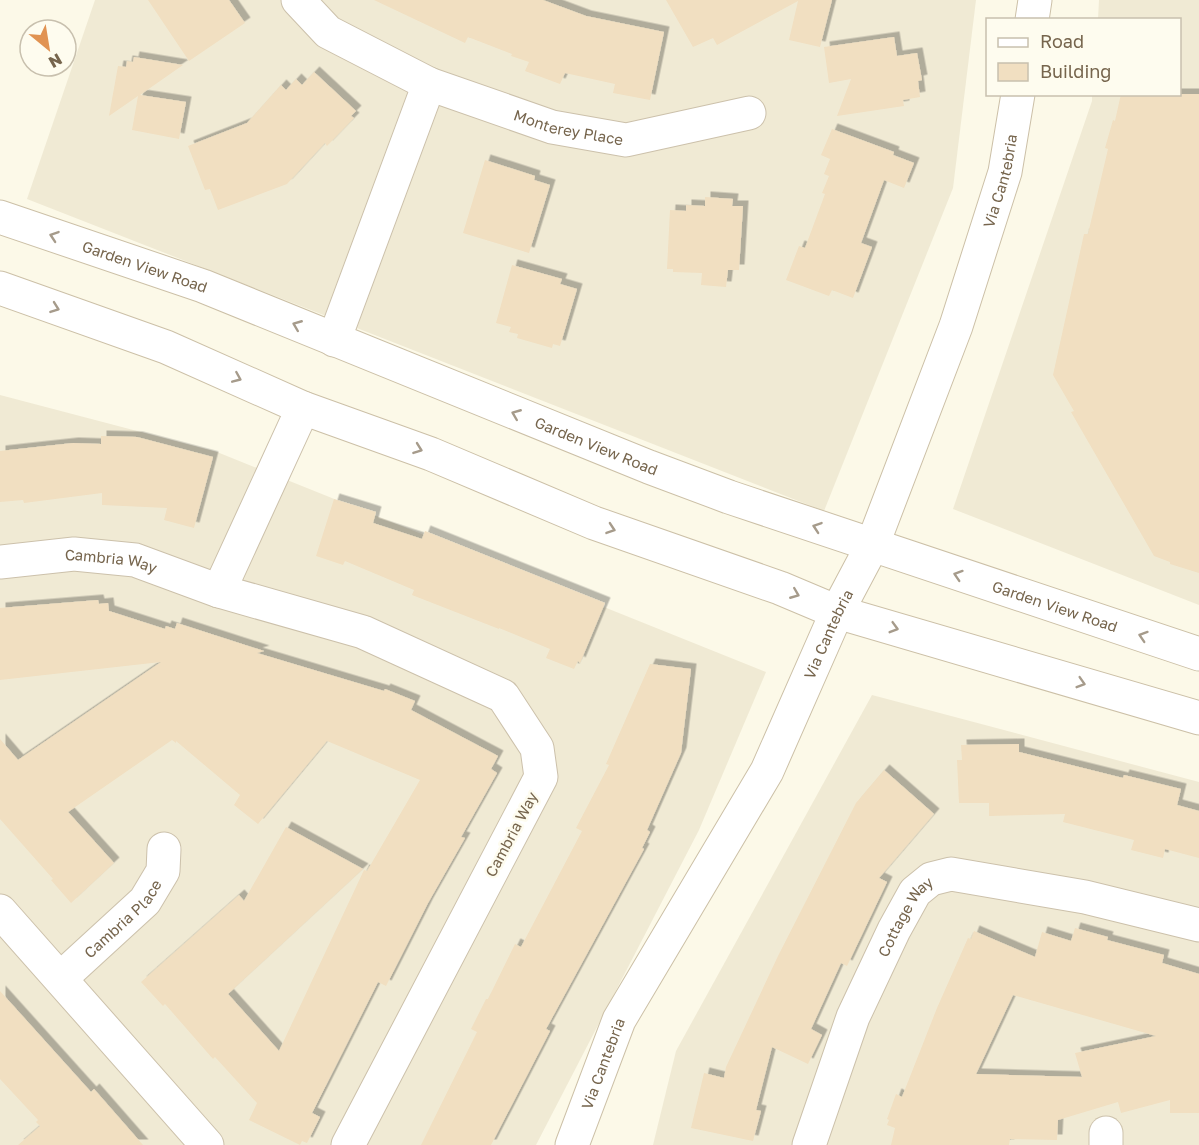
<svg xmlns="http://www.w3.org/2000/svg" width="1199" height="1145" viewBox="0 0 1199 1145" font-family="'Golos Text',sans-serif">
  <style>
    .residential { fill: #f0ead4 }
    .building { fill: #f1dfc1; fill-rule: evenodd; filter: url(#shadow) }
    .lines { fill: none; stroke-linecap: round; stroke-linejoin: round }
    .street-casing { stroke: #ccc1ab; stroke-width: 35 }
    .secondary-casing { stroke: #ccc0a7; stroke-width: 35 }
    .street { stroke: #fff; stroke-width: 33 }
    .secondary { stroke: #fff; stroke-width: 33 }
    .oneway { stroke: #a69b8b }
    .labels { text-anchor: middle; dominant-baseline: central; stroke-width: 5; stroke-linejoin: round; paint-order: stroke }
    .street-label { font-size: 15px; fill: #76654d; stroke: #fefcef }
  </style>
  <defs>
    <filter id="shadow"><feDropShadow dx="5.5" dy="-5.5" stdDeviation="0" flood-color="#0004"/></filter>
  </defs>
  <rect width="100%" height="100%" fill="#fcf9e8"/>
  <g class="residential">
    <path d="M95 0H976L953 188 824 511 27 199Z"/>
    <path d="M1099 0H1199V605L953 509 1092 101V95L1180 94V20L1098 19Z"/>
    <path d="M0 395 217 452 766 672 699 830 536 1145H0Z"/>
    <path d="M872 695 1199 782V1145H653L676 1051Z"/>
  </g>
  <g class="building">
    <path d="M148 0H229L245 23 189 61Z"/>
    <path d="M374 0H543L586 16 664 32 650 100 613 93 615 84 565 73 560 84 525 71 529 62 511 56 512 54 468 37 465 43Z"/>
    <path d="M666 0H832L820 47 789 40 798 1 717 45 713 38 693 47Z"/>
    <path d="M894 37 897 56 917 53 922 80 918 81 920 97 903 100 904 106 837 116 851 79 829 83 824 47Z"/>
    <path d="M134 57 183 65 140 95 186 102 179 139 132 130 138 96 109 116 118 66 126 67 127 61 133 62Z"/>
    <path d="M314 72 356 111 351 116 354 118 327 146 325 143 287 184 218 210 210 189 205 190 188 146 247 123 281 85 286 90 296 79 302 85Z"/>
    <path d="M1121 94H1199V573L1170 564V562L1154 556 1071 412 1074 411 1053 375 1084 234H1088L1108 149 1105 148 1113 120 1115 121Z"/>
    <path d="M832 129 894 152 893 155 914 163 904 188 884 180 861 243 872 247 853 298 832 290 829 296 786 280 799 246 805 248 825 194 822 193 829 176 824 174 830 159 821 155Z"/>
    <path d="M485 160 535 176 534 180 550 185 529 253 463 233Z"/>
    <path d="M705 197 733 199 732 206H743L739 270H728L726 287 701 285 702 273 673 272V269H667L670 210 686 211V205L705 206Z"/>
    <path d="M512 265 562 279 560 284 577 289 560 346 553 344 552 348 517 338 518 334 509 332 511 327 496 323Z"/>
    <path d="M101 436 137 437 213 457 194 528 164 520 167 508 102 505V493L24 503 23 500 0 502V451L73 443 101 444Z"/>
    <path d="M334 499 376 512 373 523 422 539 425 531 605 603 580 663 578 661 574 669 546 658 550 649 499 628V629L412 595 414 590 345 561 343 565 316 556Z"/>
    <path d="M98 600 99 604 108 603 109 611 165 629 166 626 175 629 177 623 264 651 257 653 384 691 385 689 415 701 411 710 498 756 491 769 497 773 461 837 465 838 428 903 386 986 378 982 312 1113 320 1117 307 1143 302 1141 300 1145 249 1120 257 1103 215 1057 213 1059 165 1004 163 1006 141 982 239 895 244 901 286 827 363 869 228 994 279 1051 364 870 367 871 420 780 327 741 258 824 234 805 240 795 176 741V743L172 740 68 812 114 863 71 903 51 880 53 879 0 819V739L18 760 161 662 0 680V608Z"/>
    <path d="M650 664 691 669 681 753 647 830 650 832 642 848 644 849 546 1029 550 1031 491 1145H421L477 1032 471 1029 486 999H488L515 944 521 947 582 831 576 828 609 765 606 764Z"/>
    <path d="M1019 744V752L1123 778 1124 775 1181 789 1177 805 1199 811V858L1165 849 1163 858 1131 850 1134 840 1063 822 1065 814 989 816V803H959L957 760H962L961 745Z"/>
    <path d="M884 770 934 814 879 878 887 882 847 966 841 963 811 1029 822 1035 808 1064 772 1047 756 1110 761 1111 753 1141 691 1128 704 1073 724 1078 726 1067 778 956 856 803Z"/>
    <path d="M1075 928 1108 937 1107 940 1164 955 1162 963 1199 974V1113H1170V1100L1121 1113 1118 1102 1058 1120 1057 1140 1010 1139 1009 1145H891L895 1128 887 1125 889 1120 887 1119 896 1094 902 1097 937 1008 968 938 971 939 974 931 1035 957 1042 932 1071 941ZM1013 995 1156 1036 1075 1053 1082 1077 976 1074Z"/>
    <path d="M0 991 91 1092 94 1089 143 1145H18L40 1126 36 1122 38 1120 0 1079Z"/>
  </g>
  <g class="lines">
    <defs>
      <g id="street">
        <path id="s1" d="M298 0 328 32 429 84 552 127 626 140 749 113"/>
        <path d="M334 340 429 84"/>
        <path id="s2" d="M0 562 74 554 135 560 219 591 363 632 503 696 537 748 541 777 348 1145"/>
        <path d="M219 591 303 408"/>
        <path d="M0 911 207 1145"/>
        <path id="s3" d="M61 978 145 901 163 871 164 849"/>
        <path id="s4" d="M809 1145 853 1017 894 930 915 892 931 879 951 874 1085 897 1199 925"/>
        <path d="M1106 1145V1133"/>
      </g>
      <g id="secondary">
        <path d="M1032 20 1035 0"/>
        <path id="s5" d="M0 217 203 286 649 467 729 497 1199 654"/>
        <path d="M0 288 166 347 303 408 431 454 594 523 780 588 837 612 1199 718"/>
        <path id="s6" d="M572 1145 619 1020 767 771 837 612 872 546 956 326 1005 172 1018 94"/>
      </g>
    </defs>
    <use href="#street" class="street-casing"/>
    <use href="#secondary" class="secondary-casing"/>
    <use href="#street" class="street"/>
    <use href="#secondary" class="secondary"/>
  </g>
  <defs><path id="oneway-chevron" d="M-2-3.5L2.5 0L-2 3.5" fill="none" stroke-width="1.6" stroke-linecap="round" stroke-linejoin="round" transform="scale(1.5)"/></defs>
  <g class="oneway">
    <use href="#oneway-chevron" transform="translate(54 236) rotate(-161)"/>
    <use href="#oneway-chevron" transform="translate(55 308) rotate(20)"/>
    <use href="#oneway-chevron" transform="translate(297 325) rotate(-158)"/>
    <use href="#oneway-chevron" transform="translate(237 378) rotate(23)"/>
    <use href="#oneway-chevron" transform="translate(516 414) rotate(-158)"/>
    <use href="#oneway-chevron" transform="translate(418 449) rotate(20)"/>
    <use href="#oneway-chevron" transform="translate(817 527) rotate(-161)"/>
    <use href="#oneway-chevron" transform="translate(611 529) rotate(19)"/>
    <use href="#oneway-chevron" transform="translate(958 575) rotate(-162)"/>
    <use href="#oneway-chevron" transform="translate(795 594) rotate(22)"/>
    <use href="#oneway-chevron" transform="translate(894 628) rotate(16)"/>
    <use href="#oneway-chevron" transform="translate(1143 636) rotate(-162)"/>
    <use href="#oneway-chevron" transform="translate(1081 683) rotate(17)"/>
  </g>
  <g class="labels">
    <g class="street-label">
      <text stroke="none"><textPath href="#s1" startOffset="304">Monterey Place</textPath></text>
      <text stroke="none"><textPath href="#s6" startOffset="1059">Via Cantebria</textPath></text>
      <text stroke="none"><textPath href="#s5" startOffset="153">Garden View Road</textPath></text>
      <text stroke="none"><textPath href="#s5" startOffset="639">Garden View Road</textPath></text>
      <text stroke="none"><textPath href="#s2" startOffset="112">Cambria Way</textPath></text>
      <text stroke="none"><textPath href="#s5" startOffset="1125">Garden View Road</textPath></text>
      <text stroke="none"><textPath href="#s6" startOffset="573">Via Cantebria</textPath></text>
      <text transform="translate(511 834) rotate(-62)">Cambria Way</text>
      <text stroke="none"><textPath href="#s3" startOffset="86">Cambria Place</textPath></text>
      <text stroke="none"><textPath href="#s4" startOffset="249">Cottage Way</textPath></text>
      <text stroke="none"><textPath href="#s6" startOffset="87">Via Cantebria</textPath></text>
    </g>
  </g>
  <rect x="986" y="18" width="195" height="78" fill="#fefcef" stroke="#c8c0ae" stroke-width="1.5"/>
  <rect x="998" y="38" width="30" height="9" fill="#ffffff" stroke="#c8c0ae" stroke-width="1.5"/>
  <text x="1040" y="48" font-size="18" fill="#76654d">Road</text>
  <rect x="998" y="63" width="30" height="18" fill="#f1dfc1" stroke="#c8c0ae" stroke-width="1.5"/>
  <text x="1040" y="78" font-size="18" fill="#76654d">Building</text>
  <g transform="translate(48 48) rotate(150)"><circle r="28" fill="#fefcef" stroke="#c8c0ae" stroke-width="1.5"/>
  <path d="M0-4.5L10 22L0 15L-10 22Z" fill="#e19352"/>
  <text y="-9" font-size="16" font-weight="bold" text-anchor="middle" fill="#76654d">N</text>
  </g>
</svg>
